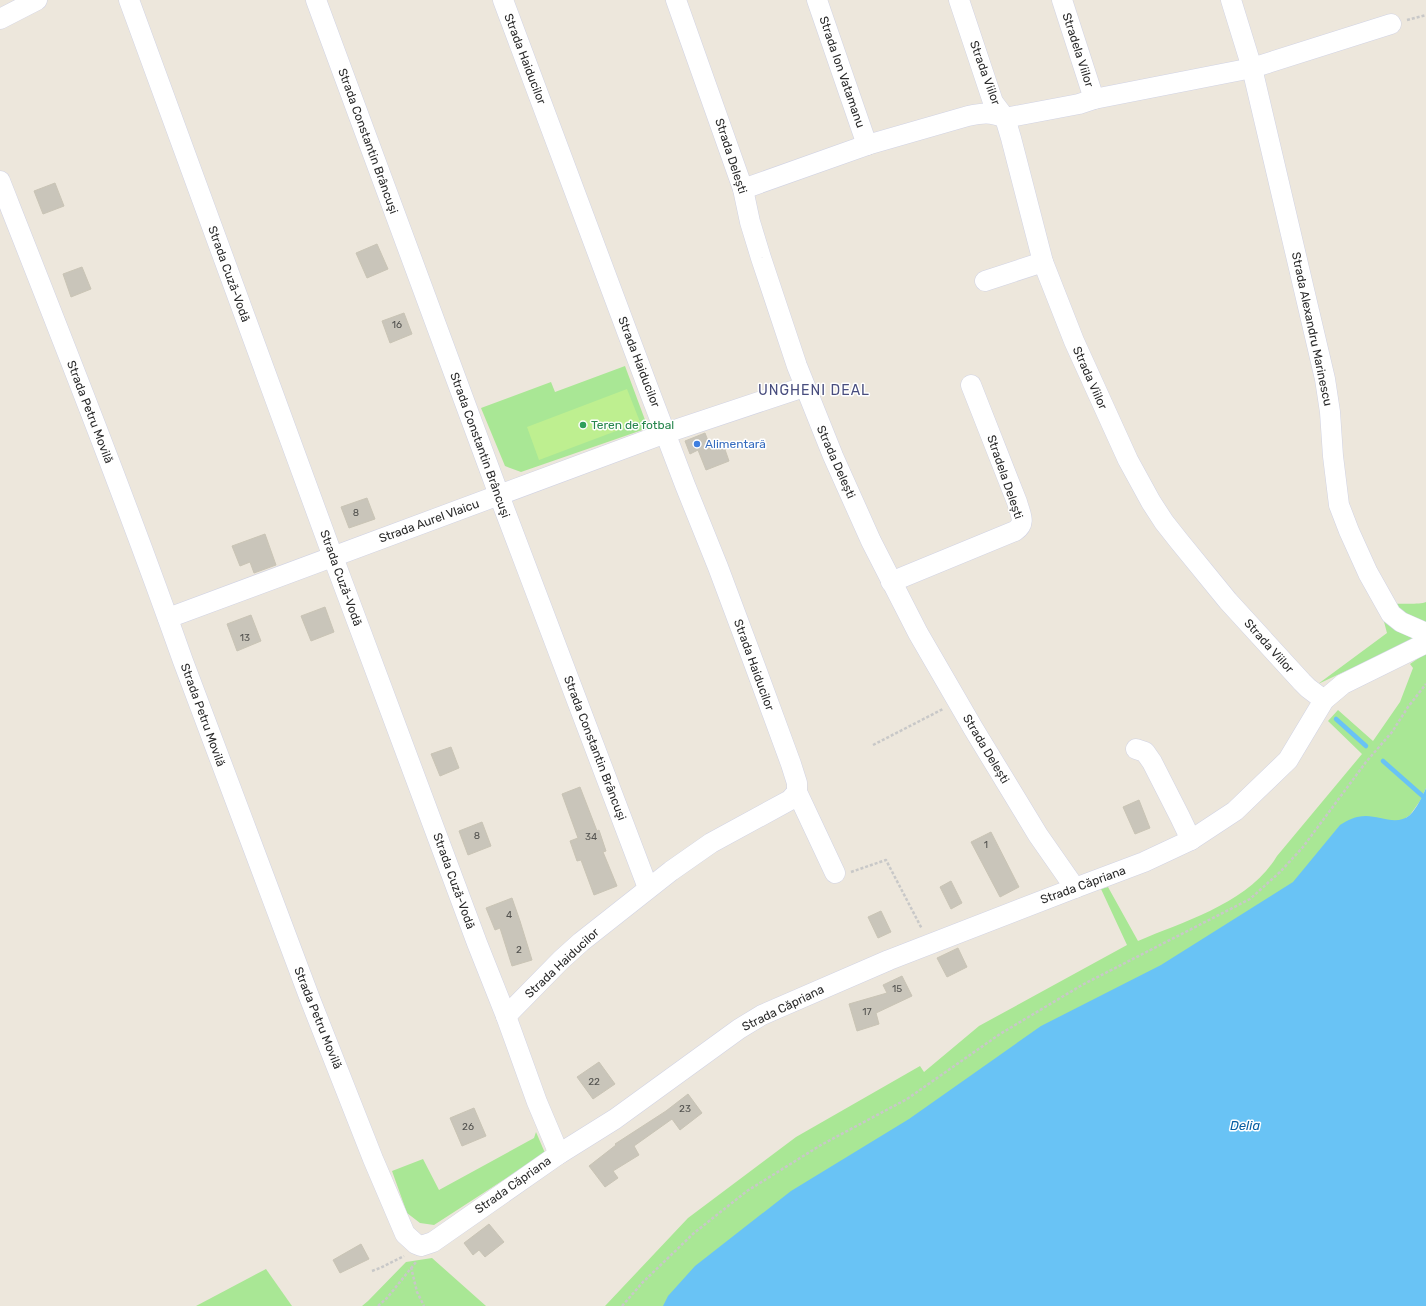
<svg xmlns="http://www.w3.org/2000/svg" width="1426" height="1306" viewBox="0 0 1426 1306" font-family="Rubik,sans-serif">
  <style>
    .green { fill: #a9e795 }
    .pitch { fill: #beef90 }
    .water { fill: #69c3f5 }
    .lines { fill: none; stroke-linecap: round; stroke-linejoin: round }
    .stream { stroke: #69c3f5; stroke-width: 4.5 }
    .building { fill: #c9c5ba; stroke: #c9c4b5 }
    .minor-casing { stroke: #d1d3e4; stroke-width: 21 }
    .path { stroke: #c8c8c8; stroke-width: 2.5; stroke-dasharray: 3 2; stroke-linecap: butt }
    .minor { stroke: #fff; stroke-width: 20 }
    .leisure-dot { fill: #2e9e5b; stroke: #fff; stroke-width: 1.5 }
    .shop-dot { fill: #3f7fe0; stroke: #fff; stroke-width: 1.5 }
    .labels { text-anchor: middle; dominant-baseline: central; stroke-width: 3; stroke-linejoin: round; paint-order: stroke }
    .number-label { font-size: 10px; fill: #52524f }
    .street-label { font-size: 12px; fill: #2b2b2b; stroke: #fff }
    .leisure-label { font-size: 12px; fill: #27864d; stroke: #fff; text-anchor: start }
    .shop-label { font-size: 12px; fill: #366cbe; stroke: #fff; text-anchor: start }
    .water-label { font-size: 13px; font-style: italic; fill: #065ea3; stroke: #fff }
    .quarter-label { font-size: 14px; letter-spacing: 1px; fill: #484d7e; stroke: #fff }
  </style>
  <rect width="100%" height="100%" fill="#ede7dc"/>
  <g class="green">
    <path d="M625 366 648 428 521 472 505 466 481 408 551 382 555 392Z"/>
    <path d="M1426 602V624H1419L1391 604C1400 603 1419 605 1426 602Z"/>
    <path d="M1383 618 1421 636 1318 684 1387 633Z"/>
    <path d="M1426 653V788L1420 801 1410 815 705 1306H605L688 1218 796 1137 920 1066 924 1072 979 1026 1127 945 1101 889 1108 887 1138 941C1185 921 1249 903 1277 856L1362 754 1328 721 1338 710 1373 741 1400 702 1413 668 1410 664Z"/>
    <path d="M536 1132 545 1153 434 1225 420 1223 407 1213 392 1171 423 1159 439 1190 534 1138Z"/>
    <path d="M432 1258 486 1306H362L368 1301 406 1262Z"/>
    <path d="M266 1269 292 1306H196Z"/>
  </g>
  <path class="pitch" d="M627 389 640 422 539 460 527 427Z"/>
  <path class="water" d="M1426 788V1306H663L668 1296 695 1266 791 1191 909 1119 1041 1026 1161 965 1293 882 1340 825C1348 820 1355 816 1366 816 1380 816 1397 826 1410 815 1417 808 1422 797 1426 788Z"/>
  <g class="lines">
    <g class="stream">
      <path d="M1336 719 1366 746"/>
      <path d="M1383 761 1426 799"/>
    </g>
  </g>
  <g class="building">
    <path d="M55 183 64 206 43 214 34 191Z"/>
    <path d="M377 244 388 269 367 278 356 253Z"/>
    <path d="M82 267 91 289 71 297 63 274Z"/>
    <path d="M404 313 412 334 390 343 382 321Z"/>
    <path d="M705 433 710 446 722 441 729 461 706 470 698 450 690 454 685 441Z"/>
    <path d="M367 498 375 519 349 528 341 507Z"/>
    <path d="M265 534 276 565 254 573 250 562 240 566 232 546Z"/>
    <path d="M325 607 334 632 311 641 301 616Z"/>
    <path d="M251 615 261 641 237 651 227 624Z"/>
    <path d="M451 747 459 768 440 776 431 754Z"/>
    <path d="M580 787 597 831 599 830 606 851 603 852 617 886 594 895 581 860 577 861 570 841 578 838 562 794Z"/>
    <path d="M1139 800 1150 828 1135 834 1123 807Z"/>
    <path d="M482 822 491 846 468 855 459 831Z"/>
    <path d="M991 832 1019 887 1000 897 971 842Z"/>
    <path d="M951 881 962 903 951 909 940 887Z"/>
    <path d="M512 898 520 921 532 960 512 966 500 928 495 930 486 908Z"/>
    <path d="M881 911 891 932 878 938 868 917Z"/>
    <path d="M958 948 967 967 947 977 937 958Z"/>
    <path d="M902 976 912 996 876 1013 879 1024 857 1031 849 1004 887 993 883 985Z"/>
    <path d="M599 1062 615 1084 593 1099 577 1077Z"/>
    <path d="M688 1094 702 1113 680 1130 672 1119 634 1146 639 1155 613 1171 618 1178 605 1187 589 1166 616 1145 615 1144 666 1111Z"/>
    <path d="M474 1108 486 1136 462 1146 450 1118Z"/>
    <path d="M489 1224 504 1242 485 1257 479 1250 473 1255 464 1243Z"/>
    <path d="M361 1244 369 1259 340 1273 333 1260Z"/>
  </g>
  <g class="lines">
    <defs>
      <g id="minor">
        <path d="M129 0 333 557 477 943 506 1016 537 1102 559 1154"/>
        <path d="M316 0 499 495 648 888"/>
        <path d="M503 0 650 393 685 485 718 567 755 666 791 764 797 783V792L835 873"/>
        <path d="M676 0 743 189 750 222 761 258 797 366 833 456 871 541 918 633 973 728 1038 835 1075 888"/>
        <path d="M817 0 867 145"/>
        <path d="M959 0 993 102 1005 118 1011 138 1043 262 1074 341 1128 460 1151 502 1164 522 1179 541 1228 601 1302 682 1308 688 1324 700"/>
        <path d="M1062 0 1094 99"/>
        <path d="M1231 0 1252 68 1325 379 1330 412 1333 456 1339 505 1349 531 1368 573 1391 614 1401 622 1426 633"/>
        <path d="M0 19 37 0"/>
        <path d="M0 181C63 341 126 500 183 661L310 999 373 1159 405 1234 416 1244 421 1246 433 1242 559 1154 615 1119 739 1029 762 1015 889 960 1075 888 1144 862 1191 840 1235 811 1288 760 1324 700 1343 684 1426 643"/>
        <path d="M743 189 867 145 968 116C983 113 990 112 1005 118L1079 104 1094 99 1252 68 1391 24"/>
        <path d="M985 281 1043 262"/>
        <path d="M891 582 1015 531C1027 523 1020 514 1017 502L971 385"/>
        <path d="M168 618 666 433 804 387"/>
        <path d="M1136 749 1145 752 1152 762 1180 817 1191 840"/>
        <path d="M506 1016 561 960 581 942 671 871 711 843 790 800 797 792"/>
      </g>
    </defs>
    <use href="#minor" class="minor-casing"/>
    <g class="path">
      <path d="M1407 20 1426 15"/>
      <path d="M873 745 943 709"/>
      <path d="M851 872 886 860 922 929"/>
      <path d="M411 1267 417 1292 424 1306"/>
      <path d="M372 1271 380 1268 404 1256"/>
      <path d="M378 1306 387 1298 416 1262"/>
      <path d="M622 1306 643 1282 694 1233 747 1191 821 1145 907 1099 1000 1034 1082 985 1250 899 1280 872 1303 847 1366 762 1392 732 1408 707 1426 684"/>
    </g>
    <use href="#minor" class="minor"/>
  </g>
  <circle class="leisure-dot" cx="583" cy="425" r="4"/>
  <circle class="shop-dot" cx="697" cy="444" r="4"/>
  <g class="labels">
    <g class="number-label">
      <text x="397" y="325">16</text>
      <text x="356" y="513">8</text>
      <text x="245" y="638">13</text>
      <text x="477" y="836">8</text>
      <text x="591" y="837">34</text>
      <text x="986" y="845">1</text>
      <text x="509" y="915">4</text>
      <text x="519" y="950">2</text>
      <text x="897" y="989">15</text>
      <text x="867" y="1012">17</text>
      <text x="594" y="1082">22</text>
      <text x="685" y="1109">23</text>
      <text x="468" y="1127">26</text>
    </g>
    <g class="street-label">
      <text transform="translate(1078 50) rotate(72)">Stradela Viilor</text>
      <text transform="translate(525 59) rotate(69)">Strada Haiducilor</text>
      <text transform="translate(842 72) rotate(71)">Strada Ion Vatamanu</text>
      <text transform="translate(985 73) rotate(70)">Strada Viilor</text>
      <text transform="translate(368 141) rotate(70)">Strada Constantin Brâncuşi</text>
      <text transform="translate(731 156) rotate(72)">Strada Delești</text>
      <text transform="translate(229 274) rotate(70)">Strada Cuză-Vodă</text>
      <text transform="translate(1312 329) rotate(78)">Strada Alexandru Marinescu</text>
      <text transform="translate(639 362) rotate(69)">Strada Haiducilor</text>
      <text transform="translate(1090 378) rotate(66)">Strada Viilor</text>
      <text transform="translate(90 412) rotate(69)">Strada Petru Movilă</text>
      <text transform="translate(480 445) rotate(70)">Strada Constantin Brâncuşi</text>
      <text transform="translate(836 462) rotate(66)">Strada Delești</text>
      <text transform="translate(1005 477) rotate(71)">Stradela Delești</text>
      <text transform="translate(429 521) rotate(-20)">Strada Aurel Vlaicu</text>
      <text transform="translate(341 578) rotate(70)">Strada Cuză-Vodă</text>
      <text transform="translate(1269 646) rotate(48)">Strada Viilor</text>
      <text transform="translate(754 665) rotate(70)">Strada Haiducilor</text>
      <text transform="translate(203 715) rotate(70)">Strada Petru Movilă</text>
      <text transform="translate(595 748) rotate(69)">Strada Constantin Brâncuşi</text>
      <text transform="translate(986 749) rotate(59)">Strada Delești</text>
      <text transform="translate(454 881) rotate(70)">Strada Cuză-Vodă</text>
      <text transform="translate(1083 885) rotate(-20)">Strada Căpriana</text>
      <text transform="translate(562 963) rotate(-43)">Strada Haiducilor</text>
      <text transform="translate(783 1008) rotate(-26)">Strada Căpriana</text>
      <text transform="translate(318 1018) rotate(68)">Strada Petru Movilă</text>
      <text transform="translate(513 1185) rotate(-35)">Strada Căpriana</text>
    </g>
    <g class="leisure-label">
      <text x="591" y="425">Teren de fotbal</text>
    </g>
    <g class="shop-label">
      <text x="705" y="444">Alimentară</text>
    </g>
    <g class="water-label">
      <text x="1245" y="1125">Delia</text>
    </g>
    <g class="quarter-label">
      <text x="814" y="390">UNGHENI DEAL</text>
    </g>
  </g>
</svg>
